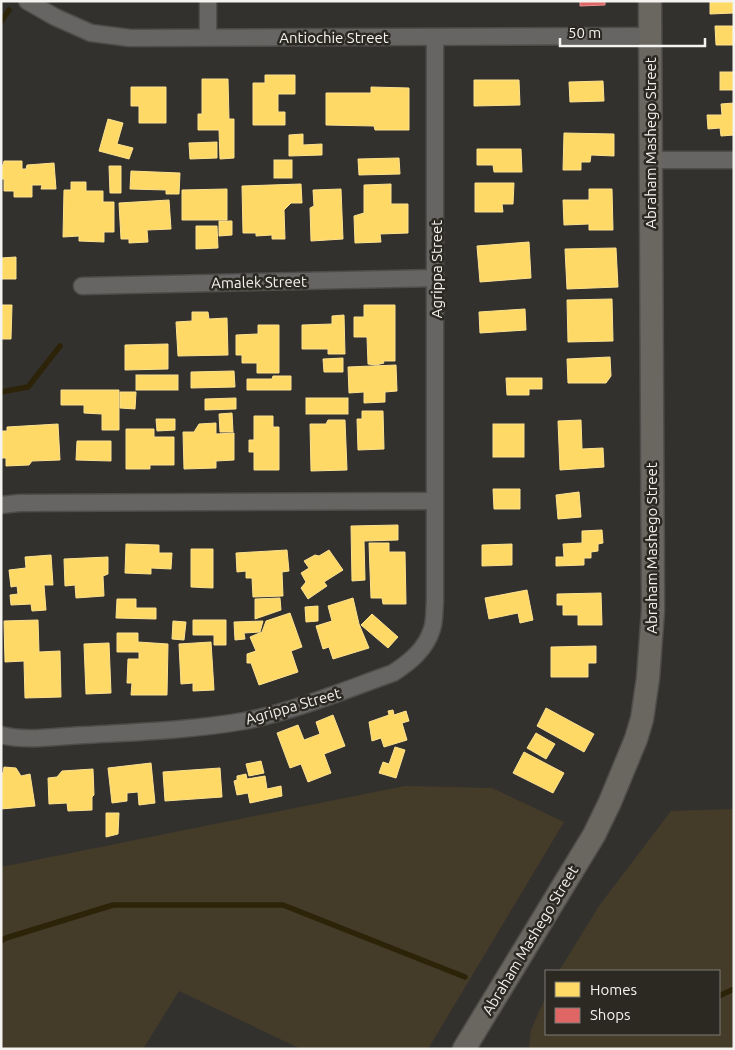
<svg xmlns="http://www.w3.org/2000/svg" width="735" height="1050" viewBox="0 0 735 1050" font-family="Ubuntu,sans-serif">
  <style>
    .green { fill: #443c29 }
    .homes { fill: #ffd966; stroke: #fce18f }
    .shops { fill: #e06666; stroke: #e6908f }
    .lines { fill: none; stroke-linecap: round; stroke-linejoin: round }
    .stream { stroke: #2d2309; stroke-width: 5.5 }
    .minor-casing { stroke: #4e4d4a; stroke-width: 19 }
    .secondary-casing { stroke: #4e4d4a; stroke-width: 25 }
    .minor { stroke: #666563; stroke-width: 16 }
    .secondary { stroke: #6a6761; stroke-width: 22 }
    .labels { text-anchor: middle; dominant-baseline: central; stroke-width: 5; stroke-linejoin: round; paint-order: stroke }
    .street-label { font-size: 15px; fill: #f4f3ef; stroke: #2b2922 }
  </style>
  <rect width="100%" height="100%" fill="#33312e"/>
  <g class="green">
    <path d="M405 786 492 788 564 822 428 1049H301L179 991 143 1049H1V867Z"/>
    <path d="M734 809V1049H529L531 1030 546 996V1034H719V971H559L599 906 671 811Z"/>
  </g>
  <g class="homes">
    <path d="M710 1H734V13L710 14Z"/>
    <path d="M715 26H733V45H716Z"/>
    <rect x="720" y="72" width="14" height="18"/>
    <path d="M265 75H295V94H278V112H285V125H253V83H265Z"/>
    <path d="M202 79H228L229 119H234V158L220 159 219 130H198V114H202Z"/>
    <path d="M474 80H519L520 105 474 106Z"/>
    <path d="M603 81 604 101 570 102 569 82Z"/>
    <path d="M131 87H166V123H139V106H131Z"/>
    <path d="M371 87 409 88V130H375L374 126 326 125V93H371Z"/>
    <path d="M734 103V135L721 136 720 128 708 129 707 115H722L721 104Z"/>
    <path d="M108 119 123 123 117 144 133 148 129 159 99 151Z"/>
    <path d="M564 133 614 134V156L591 155 590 162H581V170H563Z"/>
    <path d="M303 134V145L322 144V155L289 156V135Z"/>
    <path d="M217 142V158L190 159 189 143Z"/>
    <path d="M477 149H521L522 172H494L493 165H477Z"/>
    <path d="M399 158 400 174 359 175 358 159Z"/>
    <rect x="274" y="160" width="18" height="18"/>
    <path d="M4 161H22V169H26L27 165 54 163 56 189H41L42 185H32V197H14V191H4V179H1V165H3Z"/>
    <path d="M109 166H121V193H110Z"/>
    <path d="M131 171 180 173 179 194H166V190L130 189Z"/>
    <path d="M71 182H86V191H103V202H114V232H104V242L79 241V236L63 237 64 190H71Z"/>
    <path d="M475 183H514L513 204H502L503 212H475Z"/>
    <path d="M301 184 302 203H291L284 210 285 239H272V235L256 236V233H243L242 186Z"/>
    <path d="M391 184V204H408V233L380 234 381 242 355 243 354 216 364 213V185Z"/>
    <path d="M227 189V220H182V190Z"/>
    <path d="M341 189 343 239 311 241 310 208 314 206 313 190Z"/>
    <path d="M589 189H612L613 230H589V224L564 225 563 200H589Z"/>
    <path d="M169 200 171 229 147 230 148 242 129 243V239H121L119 203Z"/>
    <path d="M219 221H232V235L219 236Z"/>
    <path d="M196 226H217L218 248 196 249Z"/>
    <path d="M529 242 531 278 480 282 477 246Z"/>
    <path d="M616 248 618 287 567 289 565 249Z"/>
    <path d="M16 257V279H1V258Z"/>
    <path d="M612 299 613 341 568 342 567 300Z"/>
    <path d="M1 305H12L11 339H1Z"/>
    <path d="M364 305H395V361H383L384 363 376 365 368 364 367 337H354V317H364Z"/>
    <path d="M525 309 526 330 480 333 479 312Z"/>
    <path d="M192 312H208L209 319 227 318 228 355 178 356 176 322 192 321Z"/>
    <path d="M344 315 345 354H328V349H302V325L332 324V316Z"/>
    <path d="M258 325H279V373H257V363H242V355H236V335L258 334Z"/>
    <path d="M168 344V369L125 370V345Z"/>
    <path d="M610 357 611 376 606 383H568L567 359Z"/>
    <path d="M343 358V372H324L323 359Z"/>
    <path d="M396 365 397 391 385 392V402L364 403V392L349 393 348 367Z"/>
    <path d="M234 371 235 387 191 388V372Z"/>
    <rect x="136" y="375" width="42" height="15"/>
    <path d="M273 376H291V390H247V379H272Z"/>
    <path d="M506 378H542V389H529V395H507Z"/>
    <path d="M61 390H119V430H102V414L84 413V405H61Z"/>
    <path d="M120 392H136L135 409 120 408Z"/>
    <path d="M236 398V409L205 410V399Z"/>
    <rect x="306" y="398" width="42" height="16"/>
    <path d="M362 411H383L384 449 358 450 357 419H362Z"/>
    <path d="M232 413 233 432H220L219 414Z"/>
    <path d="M254 416H273V427H279V470H254V452H249V440H254Z"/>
    <path d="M156 419H175V430L157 431Z"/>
    <path d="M328 420H345L347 470 311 471 310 424H326Z"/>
    <path d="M581 420 582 449 603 448 604 467 560 470 558 421Z"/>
    <path d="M216 423V434L234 433V460L216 461V468L184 469 183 432H194L199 424Z"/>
    <path d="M58 424 60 460 32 461 29 465 6 466V458H1V431H7V427Z"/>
    <rect x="493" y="424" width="31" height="33"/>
    <path d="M126 429H154V437H174V465H150V469H126Z"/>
    <path d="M77 441H111V461L76 460Z"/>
    <path d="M493 489H520V509H494Z"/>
    <path d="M579 492 581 517 558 519 556 495Z"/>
    <path d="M398 525V540L364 541 365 580 352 581 351 526Z"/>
    <path d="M602 530 603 543 598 544V551L591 552V558H584V565L556 566V557H564L563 544 582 543V531Z"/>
    <path d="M369 543H389V552H405L406 604H383L382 598H371Z"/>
    <path d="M126 544 159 545V553H172L171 569 151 568V574L125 573Z"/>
    <path d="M512 544V565L482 566V545Z"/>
    <path d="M191 549H213V588L191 587Z"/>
    <path d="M287 550 289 571 282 572 283 596 253 597 252 578H246V571L237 572 236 553Z"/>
    <path d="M329 550 343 570 324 582 327 586 308 599 301 588 306 582 301 573 309 568 304 561 315 555 319 556Z"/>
    <path d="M51 555 53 585H44L46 610 32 611 31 604 11 605 10 595 18 594 17 586 11 587 9 570 26 568 25 557Z"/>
    <path d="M108 557V574L103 576 104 596 76 598 75 585 65 586 64 559Z"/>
    <path d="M527 590 533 620 520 623 518 613 489 619 485 598Z"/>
    <path d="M601 593 602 625H578V615H563V605H557V594Z"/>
    <path d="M280 598 281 610 255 619V599Z"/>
    <path d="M353 598 359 624 369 648 333 659 329 647 323 649 316 626 332 621 328 606Z"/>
    <path d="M117 599H136V608H156V619L116 618Z"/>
    <path d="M318 606V621L306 622 305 607Z"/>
    <path d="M290 613 302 647 291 651 298 672 259 685 251 663H247V654L256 651 250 637 262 632 266 621Z"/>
    <path d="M372 614 398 637 388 648 361 625Z"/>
    <path d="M38 620 39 652 60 651 61 697 25 698 24 661 5 662 4 621Z"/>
    <path d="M193 620H226V645H214V635H193Z"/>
    <path d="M173 621 186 622 184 640 172 639Z"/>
    <path d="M263 621 260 632 244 633 245 639 235 640 234 622Z"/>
    <path d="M117 633H138V642L168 644 167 695H131L132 683H127L128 659H139V652H117Z"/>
    <path d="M211 642 214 690 193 691V683L181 684 179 644Z"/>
    <path d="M109 643 111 693 86 694 84 644Z"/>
    <path d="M596 646V663H588V677H551V647Z"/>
    <path d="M546 708 594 734 584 752 537 726Z"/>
    <path d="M393 710 394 715 406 711 409 721 402 723 407 740 384 747 381 738 372 741 369 722 389 715 388 711Z"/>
    <path d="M333 715 345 746 324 754 331 773 308 782 301 764 290 768 277 733 298 725 304 740 320 734 316 722Z"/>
    <path d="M536 733 555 744 546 759 527 748Z"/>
    <path d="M395 747 405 750 396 778 379 773 383 762 389 764Z"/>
    <path d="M524 752 564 773 553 793 513 773Z"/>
    <path d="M261 761 264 773 249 776 246 764Z"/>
    <path d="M151 763 155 803 139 805 138 792 127 793V801L112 803 108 768Z"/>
    <path d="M4 767 16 768 21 776 30 774 35 806 1 809V773H3Z"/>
    <path d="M220 768 222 797 165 801 163 772Z"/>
    <path d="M93 769 94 795 92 797V810L68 811 67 803 49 804 48 778 57 777 62 771Z"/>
    <path d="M246 774 247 779 265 776 267 789 281 786 282 796 250 803 248 793 237 795 234 781 237 780V776Z"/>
    <path d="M106 813H119L118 834 106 837Z"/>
  </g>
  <path class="shops" d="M580 1H605V5L580 6Z"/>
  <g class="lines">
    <g class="stream">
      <path d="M1 22 9 10"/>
      <path d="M1 392 28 387 60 346"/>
      <path d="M1 941 6 938 113 905H283L465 977"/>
      <path d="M719 996 734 989"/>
    </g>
    <defs>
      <g id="minor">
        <path d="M27 1 55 17 91 33 130 38 650 36"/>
        <path d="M208 1V37"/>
        <path d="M650 160H734"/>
        <path d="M82 286 436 278"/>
        <path d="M1 505 19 503 434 501"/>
        <path d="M1 735C27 742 58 736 85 735 138 732 192 730 244 721 295 711 345 690 393 673 410 662 426 649 432 629 435 621 434 610 435 601V37"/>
      </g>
      <path id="secondary" d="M464 1049 594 835 610 802 636 739 642 719 648 678 653 610 650 1"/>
    </defs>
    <use href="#minor" class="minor-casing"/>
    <use href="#secondary" class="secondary-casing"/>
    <use href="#minor" class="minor"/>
    <use href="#secondary" class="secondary"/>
  </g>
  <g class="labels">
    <g class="street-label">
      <text x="334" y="37">Antiochie Street</text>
      <text transform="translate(650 143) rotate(-90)">Abraham Mashego Street</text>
      <text transform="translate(436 269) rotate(-90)">Agrippa Street</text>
      <text transform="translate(259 282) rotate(-1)">Amalek Street</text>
      <text transform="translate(651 548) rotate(-90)">Abraham Mashego Street</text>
      <text transform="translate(293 706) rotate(-16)">Agrippa Street</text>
      <text transform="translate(530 940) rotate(-59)">Abraham Mashego Street</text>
    </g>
  </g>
  <rect width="735" height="1050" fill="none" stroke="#f4f3ef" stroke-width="5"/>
  <rect x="545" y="970" width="175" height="65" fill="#2b2922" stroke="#7b7a74"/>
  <rect x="555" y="982" width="25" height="15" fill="#ffd966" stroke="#7b7a74"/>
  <text x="590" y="995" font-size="15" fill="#f4f3ef">Homes</text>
  <rect x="555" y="1008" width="25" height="15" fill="#e06666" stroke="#7b7a74"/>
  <text x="590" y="1020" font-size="15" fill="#f4f3ef">Shops</text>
  <path d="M560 38v8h145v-8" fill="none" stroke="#f4f3ef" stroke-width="2.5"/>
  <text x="568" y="38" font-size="15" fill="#f4f3ef" stroke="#2b2922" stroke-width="4" paint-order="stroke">50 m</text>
</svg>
